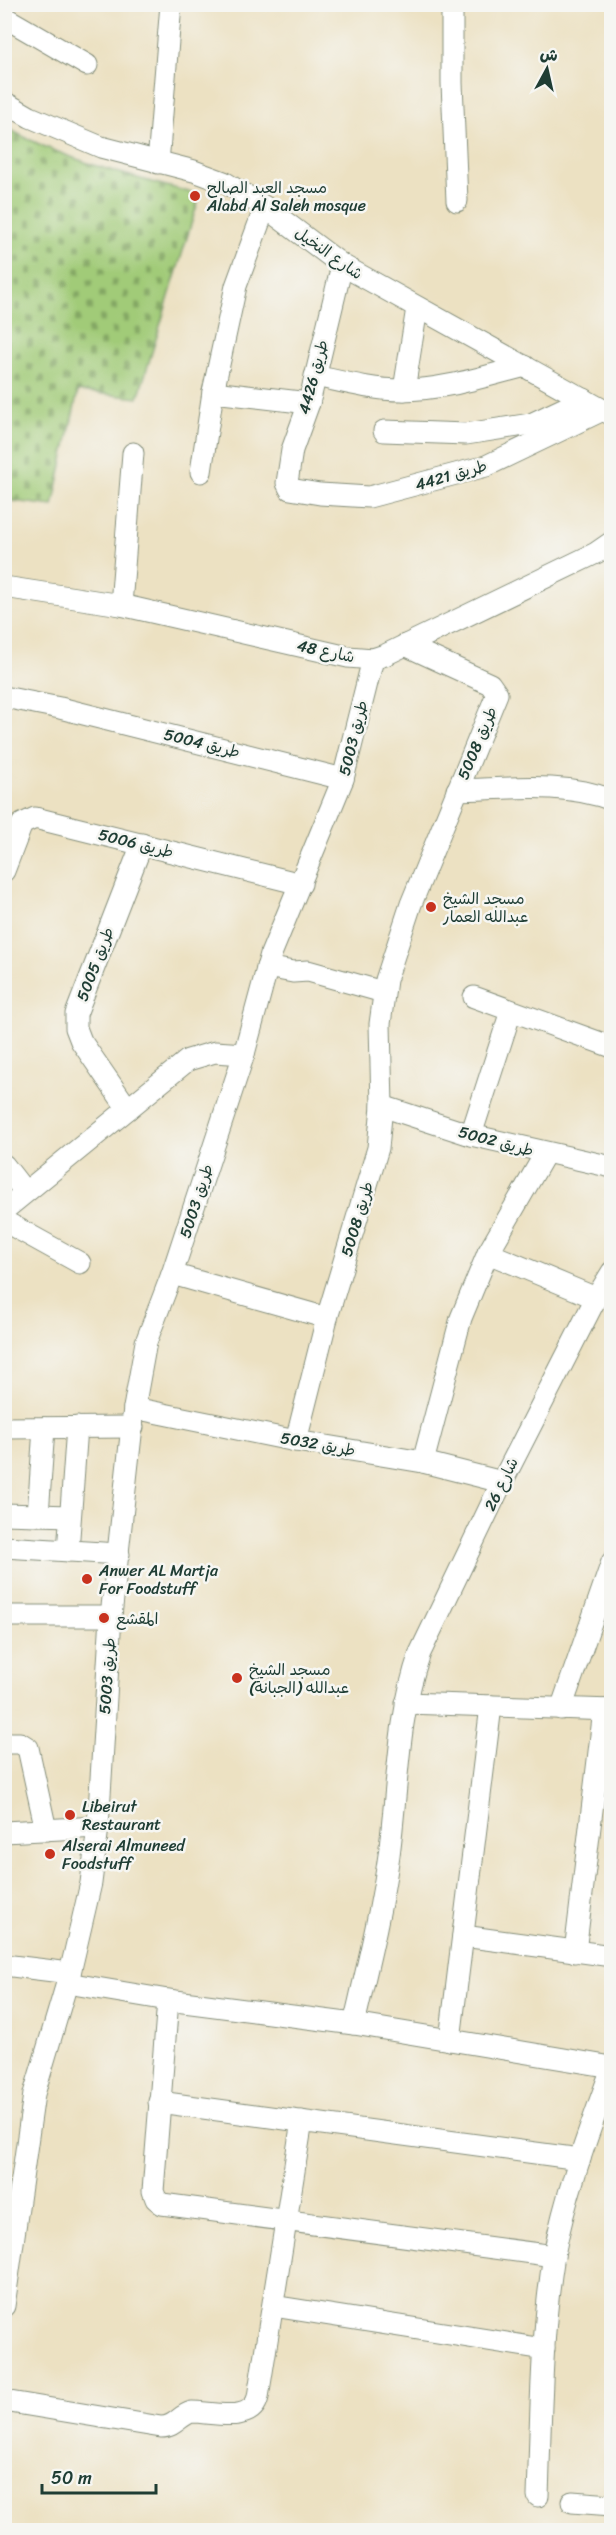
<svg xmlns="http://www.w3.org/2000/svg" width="616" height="2535" viewBox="0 0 616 2535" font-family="Sriracha,'Playpen Sans Arabic',sans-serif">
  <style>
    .cemetery { fill: url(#cemetery-stones); stroke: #608456; stroke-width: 1.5 }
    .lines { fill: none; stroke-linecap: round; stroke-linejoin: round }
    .minor-casing { stroke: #868f7b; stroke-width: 23 }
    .minor { stroke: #fff; stroke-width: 21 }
    .poi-dot { fill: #c8321e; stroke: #f6f6f2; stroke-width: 2 }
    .labels { text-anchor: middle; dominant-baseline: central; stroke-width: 5; stroke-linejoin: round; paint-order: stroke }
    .poi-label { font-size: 16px; fill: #1f3d34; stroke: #f6f6f2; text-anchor: start }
    .street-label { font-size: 16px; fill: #1f3d34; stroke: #f6f6f2 }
  </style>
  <defs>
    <pattern id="cemetery-stones" width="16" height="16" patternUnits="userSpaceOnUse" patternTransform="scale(1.5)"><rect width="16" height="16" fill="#a1cb78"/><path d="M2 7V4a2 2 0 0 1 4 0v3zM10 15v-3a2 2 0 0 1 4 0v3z" fill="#83a663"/></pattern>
  </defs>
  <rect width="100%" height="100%" fill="#f6f6f2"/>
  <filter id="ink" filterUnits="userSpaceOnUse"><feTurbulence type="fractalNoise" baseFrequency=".0167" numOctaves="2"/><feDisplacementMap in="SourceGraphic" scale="12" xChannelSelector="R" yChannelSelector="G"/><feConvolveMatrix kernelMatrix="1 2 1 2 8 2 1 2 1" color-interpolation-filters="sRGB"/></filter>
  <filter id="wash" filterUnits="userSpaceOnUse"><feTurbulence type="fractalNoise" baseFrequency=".008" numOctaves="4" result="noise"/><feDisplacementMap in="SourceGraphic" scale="24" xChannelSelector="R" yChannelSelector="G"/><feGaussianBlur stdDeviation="1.35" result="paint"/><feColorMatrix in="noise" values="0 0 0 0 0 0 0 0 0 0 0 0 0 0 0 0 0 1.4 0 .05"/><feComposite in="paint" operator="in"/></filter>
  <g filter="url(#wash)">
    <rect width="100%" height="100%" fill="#ece1c2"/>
    <path class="cemetery" d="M5 127C65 161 133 177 200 195L138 398 78 391 53 506 5 500Z"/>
  </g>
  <g filter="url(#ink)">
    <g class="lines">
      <defs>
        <g id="minor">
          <path d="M452 4V83L457 201"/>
          <path d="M4 17 87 65"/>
          <path d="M4 102 30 117 101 147 194 171 224 182 265 207 342 265 612 415"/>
          <path d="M158 163 171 4"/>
          <path d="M342 265 309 403 292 450 287 483 290 489 320 494 369 497 486 466 603 410"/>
          <path d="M315 376C343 382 373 390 402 390 444 390 485 376 525 366"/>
          <path d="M404 390 417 308"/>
          <path d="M213 392 309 403"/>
          <path d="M384 431 466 434 531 424 584 399"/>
          <path d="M201 472 213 392 236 286 265 207"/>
          <path d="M4 587 121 605 348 657 373 659 385 655 596 553 612 542"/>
          <path d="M121 605 133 453"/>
          <path d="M4 697 60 708 343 779"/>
          <path d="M457 790C508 789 563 781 612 800"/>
          <path d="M4 871 22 824 35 818 301 884"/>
          <path d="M267 967 293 972 308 971 383 992"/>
          <path d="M474 997 612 1047"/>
          <path d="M382 1106 471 1135 612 1167"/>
          <path d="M128 1109 81 1041 76 1028V1014L142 844"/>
          <path d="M471 1135 511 1011"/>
          <path d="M4 1165 25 1192"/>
          <path d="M4 1210 188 1060 215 1052 244 1054"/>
          <path d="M4 1221 80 1263"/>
          <path d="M488 1253 596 1298"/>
          <path d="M172 1274 327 1318"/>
          <path d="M134 1408 296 1441 423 1462 502 1482"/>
          <path d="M4 1428 133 1427"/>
          <path d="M296 1441 327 1318 378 1148 382 1106 380 1024 386 980 411 904 497 694 490 684 405 645"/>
          <path d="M423 1462 461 1318 488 1253 545 1154"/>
          <path d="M4 1514 70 1516"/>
          <path d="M38 1515 44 1428"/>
          <path d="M4 1547 119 1554"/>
          <path d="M68 1551 77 1427"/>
          <path d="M4 1616H111"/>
          <path d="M406 1703 612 1710"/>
          <path d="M561 1709 612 1562"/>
          <path d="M4 1743H20L28 1748 46 1830"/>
          <path d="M4 1832 98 1827"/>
          <path d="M463 1936 612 1956"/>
          <path d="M575 1952 604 1710"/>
          <path d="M4 1965 70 1973"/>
          <path d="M67 1983 168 2000 354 2024 612 2067"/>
          <path d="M168 2000 153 2191 156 2199 162 2204 554 2256"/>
          <path d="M354 2024C367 1968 381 1912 389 1855 398 1787 397 1718 420 1653L502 1482 596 1298 612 1272"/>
          <path d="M450 2040 491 1706"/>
          <path d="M159 2102 580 2159"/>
          <path d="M4 2306 34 2094 70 1973 91 1883 98 1827 111 1616 134 1408 146 1342 172 1274 244 1054 271 954 343 779 373 659"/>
          <path d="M273 2306 544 2349"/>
          <path d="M4 2401 161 2427C176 2427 179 2415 192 2412 213 2412 252 2424 258 2397L302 2121"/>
          <path d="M538 2496C541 2416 541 2334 554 2255 566 2191 590 2129 612 2068"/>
          <path d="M572 2502 612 2505"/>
        </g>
      </defs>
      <use href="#minor" class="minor-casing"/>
      <use href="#minor" class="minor"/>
    </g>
  </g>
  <g class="poi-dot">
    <circle cx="195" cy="196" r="6"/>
    <circle cx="431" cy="907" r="6"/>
    <circle cx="87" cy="1579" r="6"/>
    <circle cx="104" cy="1618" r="6"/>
    <circle cx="237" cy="1678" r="6"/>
    <circle cx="70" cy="1815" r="6"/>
    <circle cx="50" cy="1854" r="6"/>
  </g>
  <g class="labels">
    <g class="poi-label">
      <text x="207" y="187">مسجد العبد الصالح<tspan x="207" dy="18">Alabd Al Saleh mosque</tspan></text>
      <text x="443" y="898">مسجد الشيخ<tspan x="443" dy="18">عبدالله العمار</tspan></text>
      <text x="99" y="1570">Anwer AL Martja<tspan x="99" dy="18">For Foodstuff</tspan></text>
      <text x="116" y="1618">المقشع</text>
      <text x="249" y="1669">مسجد الشيخ<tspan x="249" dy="18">عبدالله (الجبانة)</tspan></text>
      <text x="82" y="1806">Libeirut<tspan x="82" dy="18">Restaurant</tspan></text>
      <text x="62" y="1845">Alserai Almuneed<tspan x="62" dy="18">Foodstuff</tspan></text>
    </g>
    <g class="street-label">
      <text transform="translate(329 253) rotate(35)">شارع النخيل</text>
      <text transform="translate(313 377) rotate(-75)">طريق 4426</text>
      <text transform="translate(451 475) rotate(-16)">طريق 4421</text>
      <text transform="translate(326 651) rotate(12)">شارع 48</text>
      <text transform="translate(353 738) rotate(-76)">طريق 5003</text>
      <text transform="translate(202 743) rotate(14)">طريق 5004</text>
      <text transform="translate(477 743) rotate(-67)">طريق 5008</text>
      <text transform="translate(136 843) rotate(14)">طريق 5006</text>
      <text transform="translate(95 964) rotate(-69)">طريق 5005</text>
      <text transform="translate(496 1141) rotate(15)">طريق 5002</text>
      <text transform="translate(196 1201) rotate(-72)">طريق 5003</text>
      <text transform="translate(357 1219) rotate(-73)">طريق 5008</text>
      <text transform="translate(318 1444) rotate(10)">طريق 5032</text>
      <text transform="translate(501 1484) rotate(-64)">شارع 26</text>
      <text transform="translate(107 1676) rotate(-86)">طريق 5003</text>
    </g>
  </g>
  <rect width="616" height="2535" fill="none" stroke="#f6f6f2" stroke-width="24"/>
  <g transform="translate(547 69) rotate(8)" stroke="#f6f6f2" stroke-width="4.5" paint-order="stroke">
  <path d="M0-4.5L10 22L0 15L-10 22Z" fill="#1f3d34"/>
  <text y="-9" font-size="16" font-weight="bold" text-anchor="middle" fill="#1f3d34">ش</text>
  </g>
  <path d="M42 2484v9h114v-9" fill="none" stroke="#1f3d34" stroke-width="3"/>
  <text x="51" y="2484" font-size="18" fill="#1f3d34" stroke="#f6f6f2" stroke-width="4.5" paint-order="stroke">50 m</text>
</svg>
